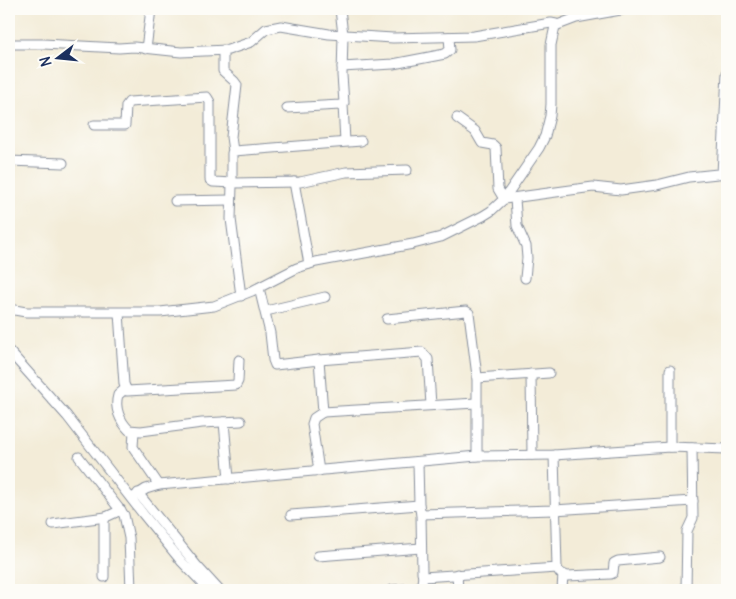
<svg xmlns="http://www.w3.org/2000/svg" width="736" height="599" viewBox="0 0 736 599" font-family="Delius,sans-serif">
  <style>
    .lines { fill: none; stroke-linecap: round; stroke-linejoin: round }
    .street-casing { stroke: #878e9b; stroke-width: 11 }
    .street { stroke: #fff; stroke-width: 9 }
  </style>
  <rect width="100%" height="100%" fill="#fdfcf7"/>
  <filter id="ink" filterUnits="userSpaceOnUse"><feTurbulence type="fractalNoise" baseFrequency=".02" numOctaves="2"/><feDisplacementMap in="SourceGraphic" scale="10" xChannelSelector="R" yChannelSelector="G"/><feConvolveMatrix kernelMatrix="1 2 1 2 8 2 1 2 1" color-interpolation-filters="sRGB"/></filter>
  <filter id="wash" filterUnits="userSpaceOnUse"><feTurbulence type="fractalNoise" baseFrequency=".0096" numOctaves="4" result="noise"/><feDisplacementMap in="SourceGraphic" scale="20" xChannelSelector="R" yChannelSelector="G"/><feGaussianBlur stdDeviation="1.12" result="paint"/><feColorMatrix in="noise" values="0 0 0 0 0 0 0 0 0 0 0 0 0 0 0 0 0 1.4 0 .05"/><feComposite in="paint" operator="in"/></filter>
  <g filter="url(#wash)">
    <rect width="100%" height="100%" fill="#f3ecd8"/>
  </g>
  <g filter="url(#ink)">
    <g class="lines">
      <defs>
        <g id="street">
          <path d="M9 44H43L119 48 134 47 181 52 228 50 251 42 266 29 281 26 329 34 393 38 474 36 551 23 556 24"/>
          <path d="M146 49 151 9"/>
          <path d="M223 50V71L234 81 237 85 231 137 233 151"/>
          <path d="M342 67 393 64 445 54 450 50 449 37"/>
          <path d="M343 105 345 141"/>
          <path d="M287 108 340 105 344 103 342 75 343 35 340 9"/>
          <path d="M457 118 475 131 482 143 493 145 496 148 498 189 504 199 593 187 621 190 657 185 689 177 727 173"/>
          <path d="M94 125H125L126 106 129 102 207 97 210 102V180L213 182 234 183"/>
          <path d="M9 161 63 163"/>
          <path d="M722 174 727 73"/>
          <path d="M294 182 309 264"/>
          <path d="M232 183V153L234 151 361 141"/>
          <path d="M515 199 517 226 526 246 527 258 525 278"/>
          <path d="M175 201 230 200"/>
          <path d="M259 288 270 333 273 360 275 365 319 360 323 412 314 418 312 424 319 471"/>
          <path d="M241 296 231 219 232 185 234 183 300 182 346 172 407 170"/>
          <path d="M9 309 26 312H160L214 306 252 291 297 268 316 262 413 244 441 237 483 216 491 211 504 199 539 148 545 136 550 116 551 104V45L555 26 576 18 626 9"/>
          <path d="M266 311 325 297"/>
          <path d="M119 313 124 384 127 391 236 385 238 381 239 360"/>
          <path d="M387 319 466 311 469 313 477 376V456"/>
          <path d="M9 351 67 416 143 514 182 562 209 590"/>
          <path d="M319 360 422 352 428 359 431 405"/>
          <path d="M531 374 532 455"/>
          <path d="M477 378 549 373"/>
          <path d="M125 389 118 395C114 408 120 421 129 430L141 431 202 423 241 421"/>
          <path d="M323 412 476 403"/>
          <path d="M224 422 229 479"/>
          <path d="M134 431 133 447 159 485"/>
          <path d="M670 447V370"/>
          <path d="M79 457 124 515 129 538 131 590"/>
          <path d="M418 462 419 505"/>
          <path d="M138 493 197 566 219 590"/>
          <path d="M132 498 146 489 159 485 477 456 554 455 670 447 727 449"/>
          <path d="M421 514 554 510 693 501"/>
          <path d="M291 515 419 505 421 514 422 573 423 577 557 568 554 455"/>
          <path d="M53 524 106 517"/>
          <path d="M318 556 421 548"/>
          <path d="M557 568 560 573 567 576 611 574 613 573 614 563 618 561 660 557"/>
          <path d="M457 574 458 590"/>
          <path d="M104 577V520L106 517 121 510"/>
          <path d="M392 590 421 588 423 577"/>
          <path d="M562 590 563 574"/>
          <path d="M686 590 687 531 693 518 692 448"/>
        </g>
      </defs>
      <use href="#street" class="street-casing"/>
      <use href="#street" class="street"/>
    </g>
  </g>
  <rect width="736" height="599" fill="none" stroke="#fdfcf7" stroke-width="30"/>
  <g transform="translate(58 58) rotate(254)" stroke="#fdfcf7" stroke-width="4" paint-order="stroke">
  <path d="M0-4L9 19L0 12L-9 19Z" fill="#1b2f5e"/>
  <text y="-8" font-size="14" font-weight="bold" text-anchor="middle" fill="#1b2f5e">N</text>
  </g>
</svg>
